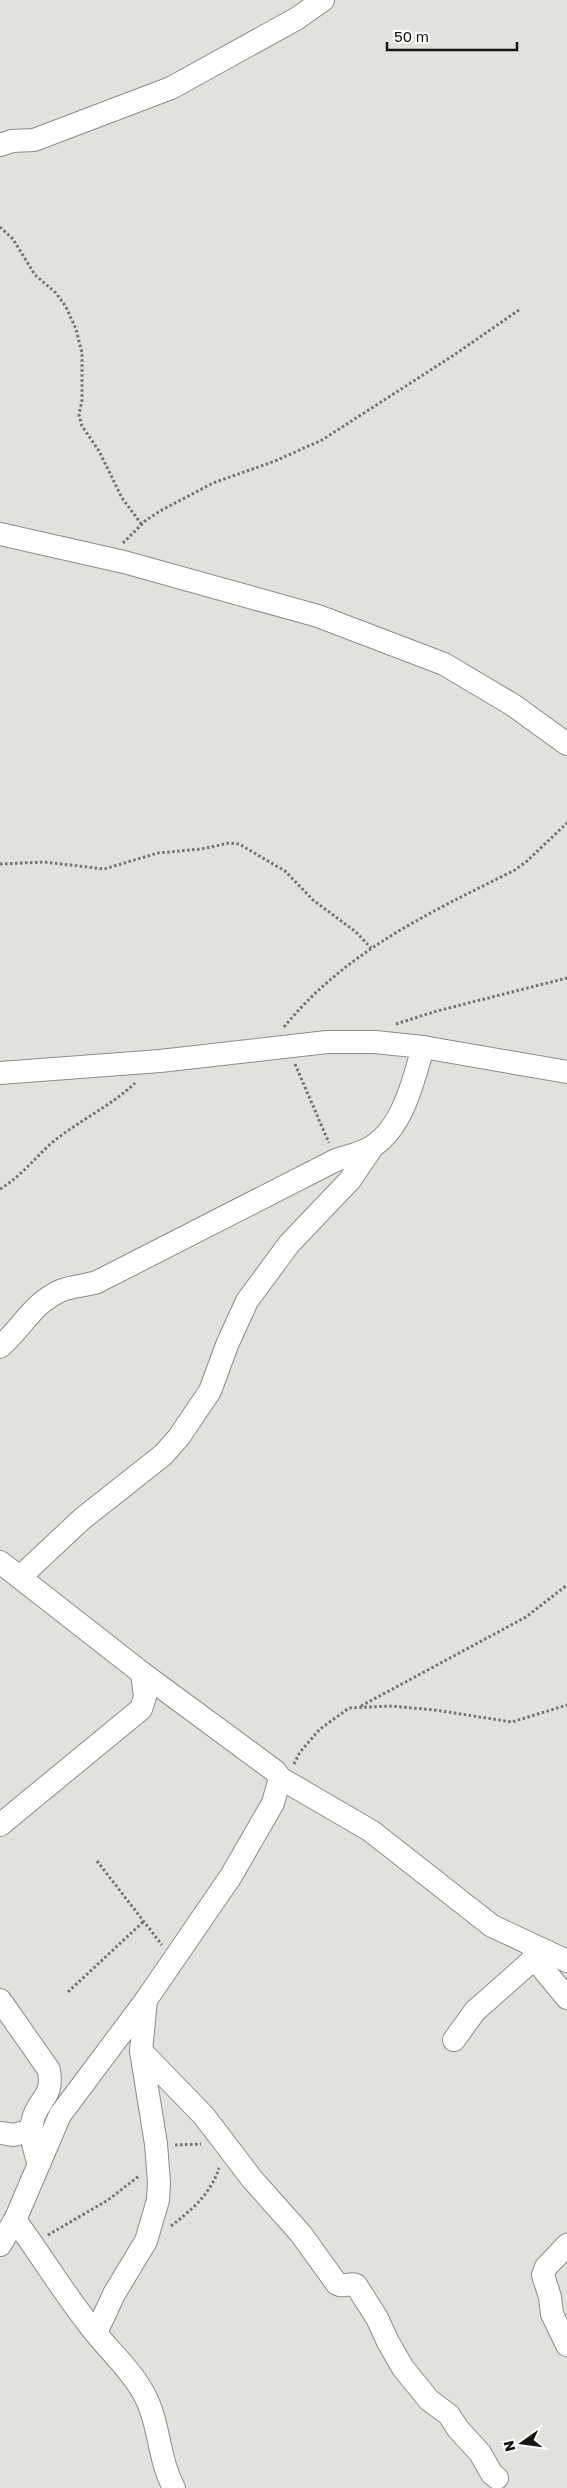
<svg xmlns="http://www.w3.org/2000/svg" width="567" height="2488" viewBox="0 0 567 2488" font-family="'Golos Text',sans-serif">
  <style>
    .lines { fill: none; stroke-linecap: round; stroke-linejoin: round }
    .minor-casing { stroke: #8d8c89; stroke-width: 24 }
    .path { stroke: #757472; stroke-width: 3; stroke-dasharray: 2.5 2.5; stroke-linecap: butt }
    .minor { stroke: #fff; stroke-width: 22 }
  </style>
  <rect width="100%" height="100%" fill="#e3e1de"/>
  <g class="lines">
    <defs>
      <g id="minor">
        <path d="M0 145 12 141 34 140 171 88 296 19 323 0"/>
        <path d="M0 534 124 562 318 616 444 664 513 705 567 744"/>
        <path d="M0 1073 160 1061 327 1042H375L423 1047 567 1072"/>
        <path d="M0 1347C21 1329 33 1303 60 1291 71 1286 85 1286 97 1282L336 1160C348 1156 363 1153 373 1146 403 1127 414 1079 423 1047"/>
        <path d="M0 1562 142 1673 275 1771 280 1778 273 1803 231 1876 146 2000 60 2115 15 2220 0 2245"/>
        <path d="M20 1577 82 1519 163 1455 179 1437 210 1391 227 1345 247 1301 289 1244 350 1180 373 1146"/>
        <path d="M280 1778 371 1831 492 1926 567 1961"/>
        <path d="M0 1825 141 1709 145 1697 142 1673"/>
        <path d="M531 1945 539 1964 567 1998"/>
        <path d="M0 2000 49 2070C53 2097 42 2095 34 2116 28 2132 34 2147 38 2162"/>
        <path d="M454 2040 475 2011 536 1957"/>
        <path d="M141 2051 204 2116 252 2179 301 2234 337 2284C344 2288 350 2282 356 2285L377 2318 388 2342 403 2368 429 2400 449 2415 458 2429 480 2453 492 2474 497 2478"/>
        <path d="M0 2133 14 2135 31 2130"/>
        <path d="M15 2220C41 2255 63 2292 90 2326 107 2349 130 2368 144 2394 160 2423 158 2459 174 2488"/>
        <path d="M567 2245 546 2267 543 2275 550 2297 552 2314 567 2345"/>
        <path d="M96 2333 114 2294 146 2241 158 2200 159 2182 156 2144 141 2051 146 2000"/>
      </g>
    </defs>
    <use href="#minor" class="minor-casing"/>
    <g class="path">
      <path d="M0 227 13 239 35 275 56 293 66 307 76 329 82 353V400L79 415 82 426 99 451 122 498 142 525"/>
      <path d="M123 543 145 521 160 511 213 483 275 461 322 440 454 355 519 310"/>
      <path d="M0 864 44 862 104 869 158 853 201 849 229 843 239 844 285 871 313 900 356 932 371 948"/>
      <path d="M396 1024 437 1011 567 978"/>
      <path d="M284 1027C346 951 429 913 515 870L527 861 567 823"/>
      <path d="M295 1064 329 1143"/>
      <path d="M0 1189C22 1176 35 1157 54 1141 80 1120 111 1106 135 1083"/>
      <path d="M361 1706 526 1617 567 1585"/>
      <path d="M294 1764 300 1752 320 1729 349 1708 390 1706 435 1710 512 1722 567 1705"/>
      <path d="M97 1861 162 1945"/>
      <path d="M68 1992 143 1922"/>
      <path d="M175 2145 201 2144"/>
      <path d="M171 2226C192 2210 211 2193 219 2168"/>
      <path d="M48 2235 108 2200 139 2176"/>
    </g>
    <use href="#minor" class="minor"/>
  </g>
  <g transform="translate(522 2443) rotate(256)" stroke="#ffffff" stroke-width="4" paint-order="stroke">
  <path d="M0-4L9 19L0 12L-9 19Z" fill="#151513"/>
  <text y="-8" font-size="14" font-weight="bold" text-anchor="middle" fill="#151513">N</text>
  </g>
  <path d="M387 42v8h130v-8" fill="none" stroke="#151513" stroke-width="2.5"/>
  <text x="394" y="42" font-size="15" fill="#151513" stroke="#ffffff" stroke-width="4" paint-order="stroke">50 m</text>
</svg>
